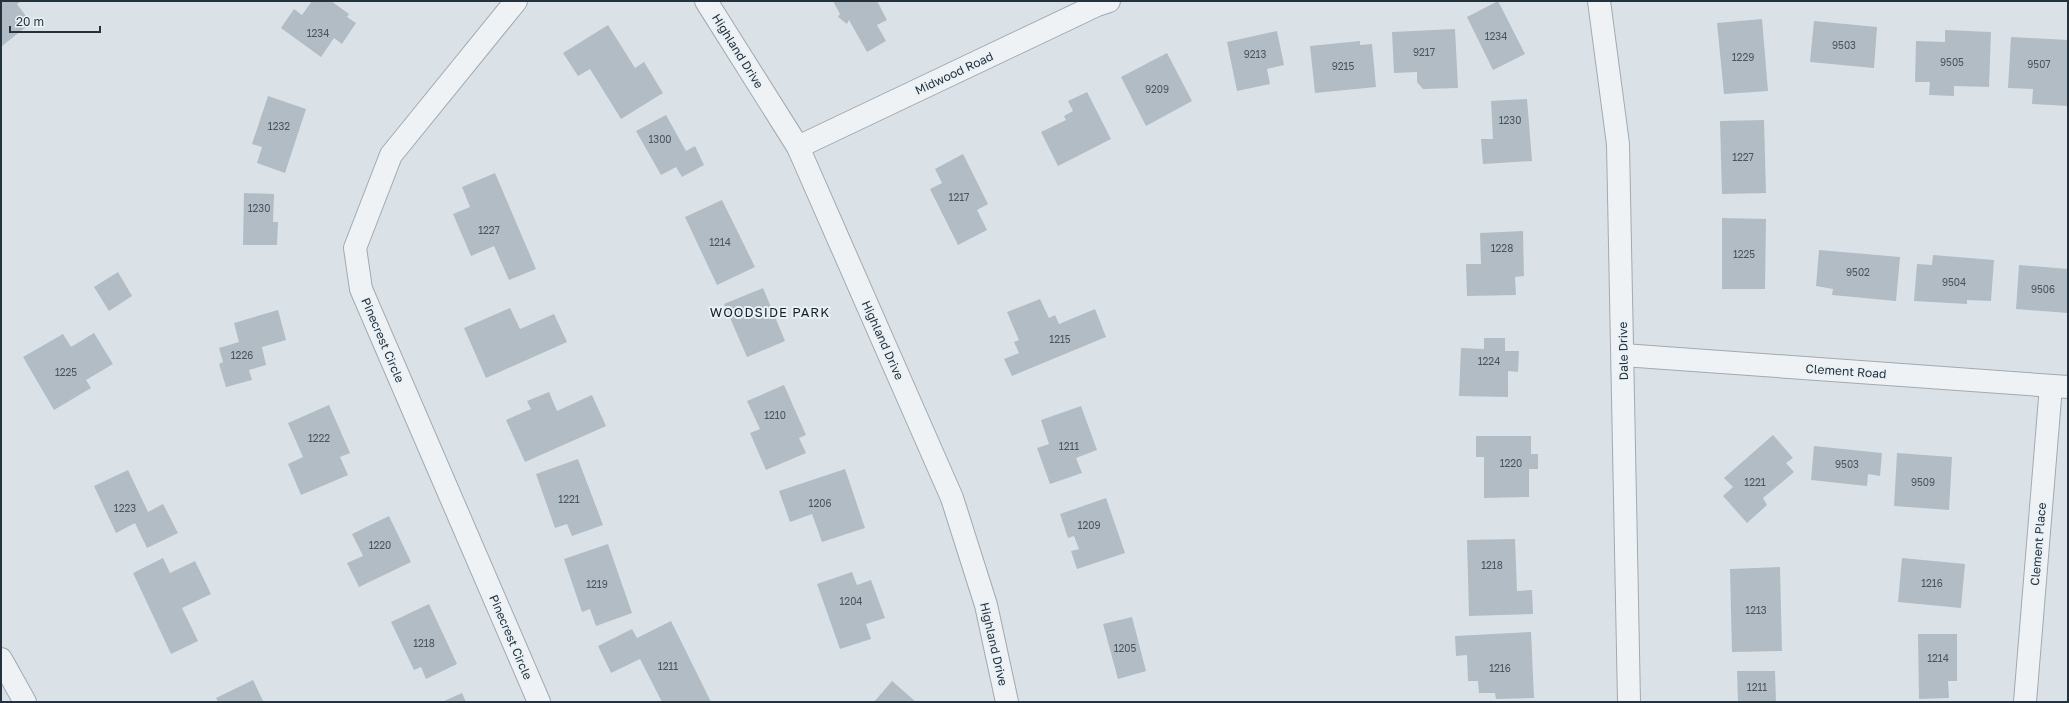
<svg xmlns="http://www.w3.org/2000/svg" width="2069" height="703" viewBox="0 0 2069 703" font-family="'Golos Text',sans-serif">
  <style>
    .building { fill: #b2bcc4 }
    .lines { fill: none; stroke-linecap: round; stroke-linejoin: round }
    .minor-casing { stroke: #a0aab1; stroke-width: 24 }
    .tertiary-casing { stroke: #a0aab1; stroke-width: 24 }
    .minor { stroke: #eef2f5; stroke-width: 22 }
    .tertiary { stroke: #eef2f5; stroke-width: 22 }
    .labels { text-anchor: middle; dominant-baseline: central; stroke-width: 4; stroke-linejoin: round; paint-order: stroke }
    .number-label { font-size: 10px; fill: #485460 }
    .street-label { font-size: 12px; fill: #24323e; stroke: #eaf1f5 }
    .neighbourhood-label { font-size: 13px; letter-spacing: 1px; fill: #16232e; stroke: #eaf1f5 }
  </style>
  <rect width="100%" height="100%" fill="#dbe2e7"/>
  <g class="building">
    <path d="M1 1H21L17 4 31 23 2 46Z"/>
    <path d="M312 1H331L349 14 347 17 356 23 342 44 334 38 321 57 281 28 294 9 302 15Z"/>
    <path d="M833 1H877L887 20 877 25 886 41 867 52 849 20 847 24 838 17 840 14Z"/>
    <path d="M1498 1 1525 54 1493 70 1467 17Z"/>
    <path d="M1762 19 1768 91 1724 94 1717 23Z"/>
    <path d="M1814 21 1877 27 1874 68 1810 62Z"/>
    <path d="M608 25 635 68 644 62 663 93 621 119 590 69 578 76 563 53Z"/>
    <path d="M1455 29 1458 88 1423 89 1417 82V72L1394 73 1392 32Z"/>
    <path d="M1945 30 1991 32 1989 87 1954 86V96L1929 95 1930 82H1915L1916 41 1945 42Z"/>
    <path d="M1277 31 1284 65 1267 69 1270 84 1237 91 1227 42Z"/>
    <path d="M2011 37 2068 40V106L2032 104 2033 89 2008 88Z"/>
    <path d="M1360 41V45L1372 44 1376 87 1315 93 1310 46Z"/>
    <path d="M1167 53 1192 101 1146 126 1121 77Z"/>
    <path d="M1087 92 1111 139 1058 166 1041 132 1066 120 1064 116 1073 111 1068 101Z"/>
    <path d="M268 96 306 109 285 173 257 163 262 147 252 144Z"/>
    <path d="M1527 99 1532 161 1483 164 1481 139H1493L1491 101Z"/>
    <path d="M666 115 686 151 695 146 704 165 682 177 676 167 661 175 636 131Z"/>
    <path d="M1764 120 1766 193 1722 194 1720 121Z"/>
    <path d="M963 154 988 204 977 210 987 230 958 245 930 189 942 183 935 169Z"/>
    <path d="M495 173 536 269 509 280 494 246 471 256 453 214 470 207 462 187Z"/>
    <path d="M244 193 274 194 273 222H278L277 245H243Z"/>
    <path d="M722 200 755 267 717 285 685 217Z"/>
    <path d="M1722 218 1766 219 1765 289H1722Z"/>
    <path d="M1523 231 1524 276 1515 277 1516 295 1467 296 1466 264H1481L1480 233Z"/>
    <path d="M1819 250 1900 257 1896 301 1832 295 1833 289 1816 286Z"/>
    <path d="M1933 255 1994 260 1991 301 1967 300V304L1914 301 1917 264 1932 265Z"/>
    <path d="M2019 265 2068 269V313L2016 309Z"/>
    <path d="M118 272 132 296 109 311 94 287Z"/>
    <path d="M763 288 785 341 747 357 724 304Z"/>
    <path d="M1040 299 1049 318 1055 315 1059 324 1095 309 1106 337 1012 376 1004 359 1019 353 1014 342 1019 340 1007 312Z"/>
    <path d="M510 308 520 329 554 314 567 342 486 378 464 328Z"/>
    <path d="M278 310 286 340 262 347 266 365 249 370 252 380 226 387 219 364 223 362 219 348 239 342 234 323Z"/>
    <path d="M94 333 113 364 86 380 91 388 54 410 23 357 63 334 71 347Z"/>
    <path d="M1484 338H1505V351H1519L1518 372 1508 371V397L1459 396 1461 348 1484 349Z"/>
    <path d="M784 385 806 435 799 438 806 453 766 470 750 433 760 429 747 401Z"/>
    <path d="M549 392 557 411 592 395 606 426 525 462 506 420 531 409 527 401Z"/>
    <path d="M329 405 350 453 340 457 348 475 301 495 288 464 303 457 288 423Z"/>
    <path d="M1081 406 1097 450 1076 458 1082 473 1050 484 1037 448 1049 444 1041 420Z"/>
    <path d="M1773 435 1793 458 1786 463 1794 472 1763 498 1767 505 1747 523 1723 496 1733 487 1724 478Z"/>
    <path d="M1476 436H1531V454H1538V469H1529V497L1484 498V457H1476Z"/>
    <path d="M1814 446 1882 453 1880 476 1868 474 1867 486 1811 480Z"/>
    <path d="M1897 453 1952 457 1949 510 1894 506Z"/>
    <path d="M578 459 603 525 572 536 567 524 555 528 536 474Z"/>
    <path d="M845 469 865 528 822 542 812 514 790 522 779 491Z"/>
    <path d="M128 470 148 512 163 504 178 533 147 548 135 523 116 533 94 486Z"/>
    <path d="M1106 498 1125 553 1077 569 1071 551 1079 549 1074 536 1068 538 1060 514Z"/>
    <path d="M389 516 411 562 359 587 347 563 363 556 352 534Z"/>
    <path d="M1515 539 1517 591 1532 590 1533 614 1469 616 1467 540Z"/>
    <path d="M608 544 632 613 596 626 590 609 582 612 564 559Z"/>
    <path d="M163 558 170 573 195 561 211 594 182 608 198 641 171 654 133 573Z"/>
    <path d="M1902 558 1965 564 1961 608 1898 602Z"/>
    <path d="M1780 567 1782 651 1732 652 1730 569Z"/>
    <path d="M852 572 857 585 871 580 885 618 866 624 871 639 840 649 817 584Z"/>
    <path d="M429 604 457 664 426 679 421 667 414 670 391 622Z"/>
    <path d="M1132 617 1146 671 1118 679 1103 624Z"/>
    <path d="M671 621 711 702H662L640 659 611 673 598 646 632 629 637 638Z"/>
    <path d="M1531 632 1534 698 1496 699 1495 693H1479L1478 681H1468L1467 655 1456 656 1455 636Z"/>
    <path d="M1918 634H1957V681H1948L1949 698 1919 699Z"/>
    <path d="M1737 671H1775L1776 702H1738Z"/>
    <path d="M253 680 263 701 218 702 216 698Z"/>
    <path d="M892 681 916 702H874Z"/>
    <path d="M462 693 466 702H442Z"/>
  </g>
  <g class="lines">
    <defs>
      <g id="minor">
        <path d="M516 1 391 155 355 248 361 289 539 702"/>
        <path d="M706 1 798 147 952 498 986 605 1007 702"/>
        <path d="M798 147 1097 5 1109 1"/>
        <path d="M1623 355 2068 387"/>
        <path d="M1 659 25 702"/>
        <path d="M2025 702 2051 386"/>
      </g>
      <path id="tertiary" d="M1599 1 1618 144 1629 702"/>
    </defs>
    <use href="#minor" class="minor-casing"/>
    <use href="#tertiary" class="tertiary-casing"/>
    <use href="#minor" class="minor"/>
    <use href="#tertiary" class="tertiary"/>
  </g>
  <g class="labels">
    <g class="number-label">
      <text x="318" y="33">1234</text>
      <text x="1496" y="36">1234</text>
      <text x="1844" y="45">9503</text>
      <text x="1424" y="52">9217</text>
      <text x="1255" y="54">9213</text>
      <text x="1743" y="57">1229</text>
      <text x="1952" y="62">9505</text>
      <text x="2039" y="64">9507</text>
      <text x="1343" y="66">9215</text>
      <text x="1157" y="89">9209</text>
      <text x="1510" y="120">1230</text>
      <text x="279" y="126">1232</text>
      <text x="660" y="139">1300</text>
      <text x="1743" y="157">1227</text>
      <text x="959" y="197">1217</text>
      <text x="259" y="208">1230</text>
      <text x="489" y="230">1227</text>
      <text x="720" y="242">1214</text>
      <text x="1502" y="248">1228</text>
      <text x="1744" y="254">1225</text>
      <text x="1858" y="272">9502</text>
      <text x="1954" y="282">9504</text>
      <text x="2043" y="289">9506</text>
      <text x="1060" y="339">1215</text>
      <text x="242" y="355">1226</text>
      <text x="1489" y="361">1224</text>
      <text x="66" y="372">1225</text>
      <text x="775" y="415">1210</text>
      <text x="319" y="438">1222</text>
      <text x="1069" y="446">1211</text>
      <text x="1511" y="463">1220</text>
      <text x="1847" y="464">9503</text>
      <text x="1755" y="482">1221</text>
      <text x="1923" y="482">9509</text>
      <text x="569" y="499">1221</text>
      <text x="820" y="503">1206</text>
      <text x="125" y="508">1223</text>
      <text x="1089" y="525">1209</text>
      <text x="380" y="545">1220</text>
      <text x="1492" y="565">1218</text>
      <text x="1932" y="583">1216</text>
      <text x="597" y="584">1219</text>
      <text x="851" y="601">1204</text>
      <text x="1756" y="610">1213</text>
      <text x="424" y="643">1218</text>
      <text x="1125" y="648">1205</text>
      <text x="1938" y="658">1214</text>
      <text x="668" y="666">1211</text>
      <text x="1500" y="668">1216</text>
      <text x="1757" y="687">1211</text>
    </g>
    <g class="street-label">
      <text transform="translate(738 51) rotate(58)">Highland Drive</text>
      <text transform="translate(954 73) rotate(-25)">Midwood Road</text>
      <text transform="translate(383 340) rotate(67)">Pinecrest Circle</text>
      <text transform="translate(883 340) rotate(66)">Highland Drive</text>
      <text transform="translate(1623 351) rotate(-91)">Dale Drive</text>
      <text transform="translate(1846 371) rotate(4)">Clement Road</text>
      <text transform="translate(2038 544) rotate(-85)">Clement Place</text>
      <text transform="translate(511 637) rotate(67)">Pinecrest Circle</text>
      <text transform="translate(994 644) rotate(77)">Highland Drive</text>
    </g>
    <g class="neighbourhood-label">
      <text x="770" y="312">WOODSIDE PARK</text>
    </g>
  </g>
  <rect width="2069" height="703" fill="none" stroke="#24323e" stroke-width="4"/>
  <path d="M10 26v6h90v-6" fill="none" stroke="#24323e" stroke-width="2"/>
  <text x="16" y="26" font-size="12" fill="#24323e" stroke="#eaf1f5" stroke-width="3" paint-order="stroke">20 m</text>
</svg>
